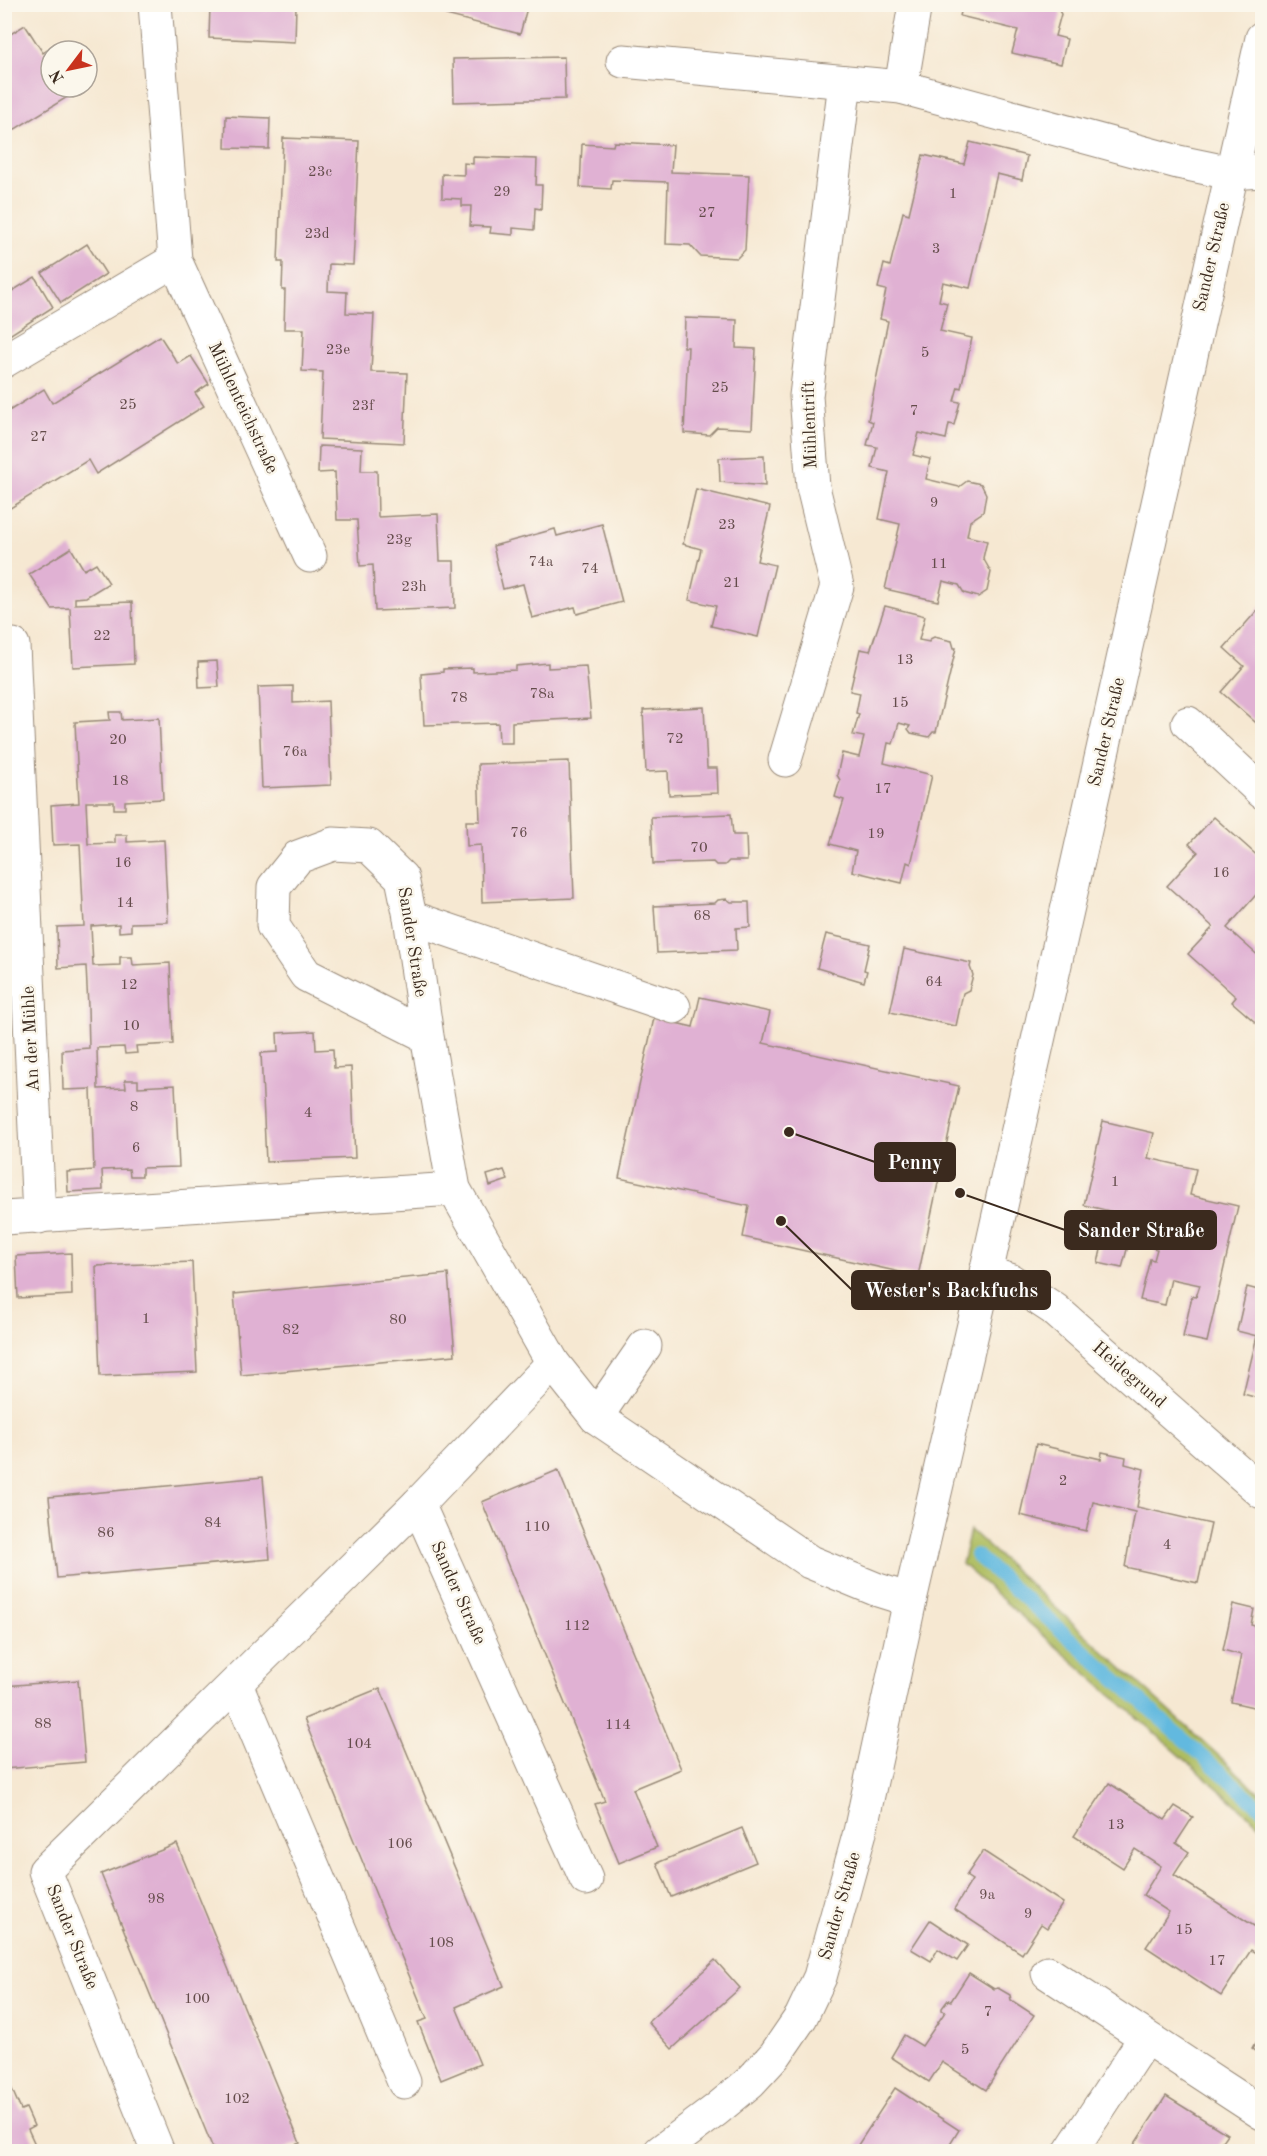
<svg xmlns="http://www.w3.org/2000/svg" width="1267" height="2156" viewBox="0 0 1267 2156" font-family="'Old Standard TT',serif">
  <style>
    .green { fill: #aebd60; stroke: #74743f; stroke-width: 1.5 }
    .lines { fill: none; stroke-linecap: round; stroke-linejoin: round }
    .stream { stroke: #62b9df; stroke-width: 14 }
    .building { fill: #e0b1d3 }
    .minor-casing { stroke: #988978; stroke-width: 35 }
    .minor { stroke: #fff; stroke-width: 33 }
    .labels { text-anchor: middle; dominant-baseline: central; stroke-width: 5; stroke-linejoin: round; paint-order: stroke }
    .number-label { font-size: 15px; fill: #644c4b }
    .street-label { font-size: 18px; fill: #3b2a1e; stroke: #fbf7ec }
    .leader { fill: none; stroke: #3b2a1e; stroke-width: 2 }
    .callout-dot { fill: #3b2a1e; stroke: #fbf7ec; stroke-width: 2 }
    .callout { fill: #3b2a1e; stroke: #3b2a1e; stroke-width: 2 }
    .callout-label { font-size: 20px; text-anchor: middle; font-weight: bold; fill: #fff }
  </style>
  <rect width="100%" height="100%" fill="#fbf7ec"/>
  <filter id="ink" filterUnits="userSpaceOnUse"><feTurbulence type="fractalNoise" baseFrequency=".0167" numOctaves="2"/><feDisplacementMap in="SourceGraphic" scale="12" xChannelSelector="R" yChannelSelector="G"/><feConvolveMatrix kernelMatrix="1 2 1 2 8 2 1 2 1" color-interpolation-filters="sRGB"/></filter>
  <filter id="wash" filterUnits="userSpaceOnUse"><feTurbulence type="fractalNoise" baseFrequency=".008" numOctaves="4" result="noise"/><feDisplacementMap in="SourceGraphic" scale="24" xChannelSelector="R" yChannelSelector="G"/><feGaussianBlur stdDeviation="1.35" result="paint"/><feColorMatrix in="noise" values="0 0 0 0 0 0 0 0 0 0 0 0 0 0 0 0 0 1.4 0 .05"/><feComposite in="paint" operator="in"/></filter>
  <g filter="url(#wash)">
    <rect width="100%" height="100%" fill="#f6e8d2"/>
    <path class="green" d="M970 1530 1262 1795V1827L962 1564Z"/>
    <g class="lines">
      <path class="stream" d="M976 1555 1262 1809"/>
    </g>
    <g id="blocks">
      <g class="building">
        <path d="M528 4 520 34 446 15 447 10 429 5Z"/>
        <path d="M963 4H1055L1061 14 1055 36 1067 39 1061 64 1012 53 1018 30 960 16Z"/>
        <path d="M210 5H296L295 42 209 38Z"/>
        <path d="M25 25 43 53 56 45 59 51H51V87H64L69 96 4 136V38Z"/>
        <path d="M564 57 565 99 454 102 453 59Z"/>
        <path d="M226 116 270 118 269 149 225 148Z"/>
        <path d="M283 138 359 141 353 265 329 264 328 291 347 292 346 313 374 314 371 372 407 373 404 443 320 439 323 372 302 371 304 329H284L285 290H282L283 262H278Z"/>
        <path d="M614 142 673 145 671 172 749 175 745 250 737 258 700 256 690 245 666 244 668 182 612 180 611 189 580 187 582 144 613 146Z"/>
        <path d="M970 142 1027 156 1022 180 997 174 970 288 943 282 939 301 947 303 940 331 972 338 961 388 958 387 954 401 960 402 954 425 949 424 946 439 919 433 913 455 930 459 926 479 959 487 967 481 981 484 986 494 983 512 970 521 967 536 987 541 983 558 991 572 987 591 978 597 964 593 959 585 943 581 938 601 885 589 900 524 879 519 889 472 872 468 877 447 867 445 873 422 868 420 888 321 880 319 886 290 878 288 884 264 890 266 903 212 909 214 923 155 964 164Z"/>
        <path d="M473 157 537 159 536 185H542L541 209 535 208 534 230 513 228V235L490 233 491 227 470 226 471 206H462V199L442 198V174L464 175V163L473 164Z"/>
        <path d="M87 244 106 274 61 303 42 273Z"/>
        <path d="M35 277 53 307 8 336 4 330V296Z"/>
        <path d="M685 318 737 320 736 348 756 349 752 429 717 427 709 435 684 433 688 347H684Z"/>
        <path d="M160 336 178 364 191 356 209 384 195 393 204 406 96 474 88 460 4 512V414L44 389 52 403Z"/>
        <path d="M319 446 362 448 361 471H377L378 517 438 514 440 561H454L455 608 375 611 373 565 360 566 357 520H337L335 472 318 473Z"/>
        <path d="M764 456 765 486 720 482 719 458Z"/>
        <path d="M696 489 770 507 757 561 775 565 758 637 711 626 716 606 689 600 701 549 683 544Z"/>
        <path d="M602 524 622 602 577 614 575 607 532 618 523 584 503 589 493 546 555 529 557 536Z"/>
        <path d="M71 548 84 570 96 563 109 583 86 597 75 598V604L132 602 134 664 73 667 70 608 52 609 29 574Z"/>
        <path d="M1262 605V728L1221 692 1244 666 1224 648Z"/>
        <path d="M885 606 925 616 919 640 929 642 930 639 934 637 952 641 954 648H956L936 732H933L929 737 911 733 908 729 910 726 899 723 893 744 888 743 884 763 932 775 911 864 907 862 902 883 852 871 856 851 830 844 844 800 835 797 840 780 837 775 842 753 859 757 864 737 853 735 859 714 856 713 860 693 850 691 860 649 870 651Z"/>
        <path d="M217 661 219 687 199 688 198 662Z"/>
        <path d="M548 663V668L586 666 591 718 512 722V743H499L498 723 424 725 421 674 443 672V669L473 668V672L516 670V666Z"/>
        <path d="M293 686V703L328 701 331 785 262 788 258 687Z"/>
        <path d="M704 707 707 768H717L718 793 669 795 668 771 646 772 643 710Z"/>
        <path d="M109 712H121L122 720 159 718 163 799 125 801V809H114V802H86L88 844 115 843V835H127V842L164 840 168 922 131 923V931L119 932V924L91 926 93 966 120 965V957H132L133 965 170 963 173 1044 136 1046 137 1053 125 1054 124 1047 97 1048 98 1089 126 1088 125 1080H138V1087L175 1085 179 1167 142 1168V1176H130L129 1169 102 1170 103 1190 68 1192 67 1172 94 1170 91 1089 63 1090 62 1050 89 1048 88 1007 86 966 58 968 57 927 84 926 80 844 53 845 51 805 79 803 75 722 110 720Z"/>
        <path d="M569 761 574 898 482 902 481 845 467 846 466 821H480L478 764Z"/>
        <path d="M731 814 733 835H746L747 861H729L725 865H716L713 862 653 864 651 817Z"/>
        <path d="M1214 817 1262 860V888L1227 928 1262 959V1028L1232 1002 1236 997 1188 954 1213 927 1167 886 1198 852 1189 844Z"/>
        <path d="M727 899 731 902H749L750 927 736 928 737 950 657 953 654 906 715 903 718 900Z"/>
        <path d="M826 934 870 944 864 970 867 971 864 982 817 968Z"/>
        <path d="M904 949 971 963 970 967 973 975 969 990 963 993 956 1026 890 1012Z"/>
        <path d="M700 997 770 1012 763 1043 959 1086 918 1276 743 1237 749 1206 619 1178 654 1018 693 1027Z"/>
        <path d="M315 1031 316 1050 333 1049 334 1068 351 1067 355 1158 266 1162 261 1053 278 1052 277 1033Z"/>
        <path d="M1103 1121 1154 1133 1148 1158 1196 1169 1190 1195 1238 1206 1207 1342 1183 1337 1192 1296 1196 1297 1200 1285 1171 1279 1165 1305 1140 1300 1150 1259 1154 1260 1157 1249 1129 1242 1122 1268 1098 1263 1107 1223 1112 1224 1114 1212 1084 1205Z"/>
        <path d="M504 1170 508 1180 490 1186 487 1175Z"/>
        <path d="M71 1253 72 1295 18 1298 16 1256Z"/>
        <path d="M192 1262 197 1372 100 1376 96 1266Z"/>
        <path d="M448 1274 455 1355 241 1375 234 1294Z"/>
        <path d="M1247 1287 1262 1291V1399L1243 1394 1257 1336 1237 1331Z"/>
        <path d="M1036 1444 1101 1459 1102 1452 1126 1457 1125 1464 1144 1469 1137 1507 1211 1524 1198 1583 1125 1567 1135 1512 1093 1502 1086 1531 1020 1515Z"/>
        <path d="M558 1470 681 1769 633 1789 657 1847 619 1863 595 1804 605 1801 482 1502Z"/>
        <path d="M263 1477 270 1559 57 1578 49 1497Z"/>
        <path d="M1233 1604 1254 1609 1251 1625 1262 1628V1709L1231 1702 1241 1655 1223 1650Z"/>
        <path d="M78 1680 85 1762 4 1769V1686Z"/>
        <path d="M380 1688 504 1986 456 2007 480 2064 441 2080 418 2022 427 2019 304 1719Z"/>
        <path d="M1109 1783 1165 1820 1175 1806 1193 1817 1176 1843 1189 1852 1174 1875 1262 1931V1957L1251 1950 1221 1996 1146 1947 1169 1912 1143 1895 1161 1866 1135 1849 1123 1868 1074 1836Z"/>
        <path d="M742 1828 756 1862 671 1897 657 1863Z"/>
        <path d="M177 1844 300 2143 279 2151H214L101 1874Z"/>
        <path d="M983 1851 1063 1903 1047 1928 1041 1924 1022 1954 954 1909 972 1880 966 1876Z"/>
        <path d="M930 1920 968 1945 957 1961 938 1949 931 1961 911 1949Z"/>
        <path d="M715 1960 740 1988 672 2049 648 2022Z"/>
        <path d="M969 1973 994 1989 998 1988 1010 1995 1011 2000 1034 2015 986 2090 942 2062 929 2082 891 2057 904 2035 922 2046 945 2012 942 2010V2008L948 2000 951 2001Z"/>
        <path d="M1262 2032V2056L1252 2049Z"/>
        <path d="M4 2071 21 2110 26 2108 34 2126 28 2129 38 2151H4Z"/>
        <path d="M895 2088 959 2130 946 2151H854Z"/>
        <path d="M1166 2096 1227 2134 1215 2151H1145L1134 2145Z"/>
      </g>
    </g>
  </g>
  <g filter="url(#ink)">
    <use href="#blocks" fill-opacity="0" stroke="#988978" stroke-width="1.5"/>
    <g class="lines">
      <defs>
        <g id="minor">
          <path d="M155 4 175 260 310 556"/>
          <path d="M623 61 901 87 1178 162 1231 173 1262 171"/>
          <path d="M901 87 915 4"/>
          <path d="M4 361 175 260"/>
          <path d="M13 645 39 1217"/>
          <path d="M1188 723 1262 792"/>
          <path d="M785 760 837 586 813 487 806 396 845 82"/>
          <path d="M410 917 674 1007"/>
          <path d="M427 1036 306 975 273 926 274 887 298 857 333 844 369 846 402 878 410 917 427 1036 454 1189 553 1363 596 1417 810 1562 878 1590 910 1600"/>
          <path d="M4 1218 454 1189"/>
          <path d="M986 1273 1010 1280 1054 1309 1262 1492"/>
          <path d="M596 1417 645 1346"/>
          <path d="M418 1504 586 1879"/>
          <path d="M236 1684 404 2082"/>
          <path d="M1048 1973 1262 2113"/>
          <path d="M158 2152 45 1871 418 1504 553 1363"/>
          <path d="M660 2152 716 2110 750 2082 775 2055 801 2017 820 1977 860 1832 910 1600 986 1273 1262 38"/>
          <path d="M1070 2152 1145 2038"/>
        </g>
      </defs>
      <use href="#minor" class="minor-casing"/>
      <use href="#minor" class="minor"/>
    </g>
  </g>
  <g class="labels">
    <g class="number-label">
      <text x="320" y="172">23c</text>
      <text x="502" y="192">29</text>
      <text x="953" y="194">1</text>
      <text x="707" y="213">27</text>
      <text x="317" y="234">23d</text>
      <text x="936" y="249">3</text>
      <text x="338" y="350">23e</text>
      <text x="925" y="353">5</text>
      <text x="720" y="388">25</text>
      <text x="128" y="405">25</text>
      <text x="363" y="406">23f</text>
      <text x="914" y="411">7</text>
      <text x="39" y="437">27</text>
      <text x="934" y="503">9</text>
      <text x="727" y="525">23</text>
      <text x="399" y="540">23g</text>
      <text x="541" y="562">74a</text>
      <text x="939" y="564">11</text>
      <text x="590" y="569">74</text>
      <text x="732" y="583">21</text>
      <text x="414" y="587">23h</text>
      <text x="102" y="636">22</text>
      <text x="905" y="660">13</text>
      <text x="542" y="694">78a</text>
      <text x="459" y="698">78</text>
      <text x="900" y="703">15</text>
      <text x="675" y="739">72</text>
      <text x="118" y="740">20</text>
      <text x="295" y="752">76a</text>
      <text x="120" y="781">18</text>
      <text x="883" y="789">17</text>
      <text x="519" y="833">76</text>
      <text x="876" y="834">19</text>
      <text x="699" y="848">70</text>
      <text x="123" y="863">16</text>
      <text x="1221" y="873">16</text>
      <text x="125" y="903">14</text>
      <text x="702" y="916">68</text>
      <text x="934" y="982">64</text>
      <text x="129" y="985">12</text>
      <text x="131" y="1026">10</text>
      <text x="134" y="1107">8</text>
      <text x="308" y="1113">4</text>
      <text x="136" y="1148">6</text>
      <text x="1115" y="1182">1</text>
      <text x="146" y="1319">1</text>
      <text x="398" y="1320">80</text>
      <text x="291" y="1330">82</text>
      <text x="1063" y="1481">2</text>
      <text x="213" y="1523">84</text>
      <text x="537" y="1527">110</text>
      <text x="106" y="1533">86</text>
      <text x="1167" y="1545">4</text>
      <text x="577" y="1626">112</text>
      <text x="43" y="1724">88</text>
      <text x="618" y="1725">114</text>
      <text x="359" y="1744">104</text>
      <text x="1116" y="1825">13</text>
      <text x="400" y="1844">106</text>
      <text x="987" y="1895">9a</text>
      <text x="156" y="1899">98</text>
      <text x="1028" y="1914">9</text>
      <text x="1184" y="1930">15</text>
      <text x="441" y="1943">108</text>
      <text x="1217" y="1961">17</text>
      <text x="197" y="1999">100</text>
      <text x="988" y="2012">7</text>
      <text x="965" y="2050">5</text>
      <text x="237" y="2099">102</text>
    </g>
    <g class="street-label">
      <text transform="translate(1212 257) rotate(-77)">Sander Straße</text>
      <text transform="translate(243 408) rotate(65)">Mühlenteichstraße</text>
      <text transform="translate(810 425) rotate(-92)">Mühlentrift</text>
      <text transform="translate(1107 732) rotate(-77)">Sander Straße</text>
      <text transform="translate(412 942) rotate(81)">Sander Straße</text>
      <text transform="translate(31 1039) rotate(-93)">An der Mühle</text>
      <text transform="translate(1129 1375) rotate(41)">Heidegrund</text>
      <text transform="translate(458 1593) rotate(66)">Sander Straße</text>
      <text transform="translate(840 1906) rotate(-74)">Sander Straße</text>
      <text transform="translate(72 1937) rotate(68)">Sander Straße</text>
    </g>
  </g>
  <path class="leader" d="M789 1132L875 1162M960 1193L1065 1230M781 1221L852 1290"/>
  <g class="callout-dot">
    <circle cx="789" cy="1132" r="6"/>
    <circle cx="960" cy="1193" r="6"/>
    <circle cx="781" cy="1221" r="6"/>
  </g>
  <g class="callout">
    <rect x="875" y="1143" width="80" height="38" rx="6"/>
    <rect x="1065" y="1211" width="151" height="38" rx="6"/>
    <rect x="852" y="1271" width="198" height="38" rx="6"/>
  </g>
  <g class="callout-label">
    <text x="915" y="1169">Penny</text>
    <text x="1141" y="1237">Sander Straße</text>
    <text x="951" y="1297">Wester's Backfuchs</text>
  </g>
  <rect width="1267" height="2156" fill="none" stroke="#fbf7ec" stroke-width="24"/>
  <g transform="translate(69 69) rotate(238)"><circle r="28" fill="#fbf7ec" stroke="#aea59a" stroke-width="1.5"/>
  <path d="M0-4.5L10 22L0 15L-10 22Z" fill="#c8321e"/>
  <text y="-9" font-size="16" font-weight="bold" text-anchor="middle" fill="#3b2a1e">N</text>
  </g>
</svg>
